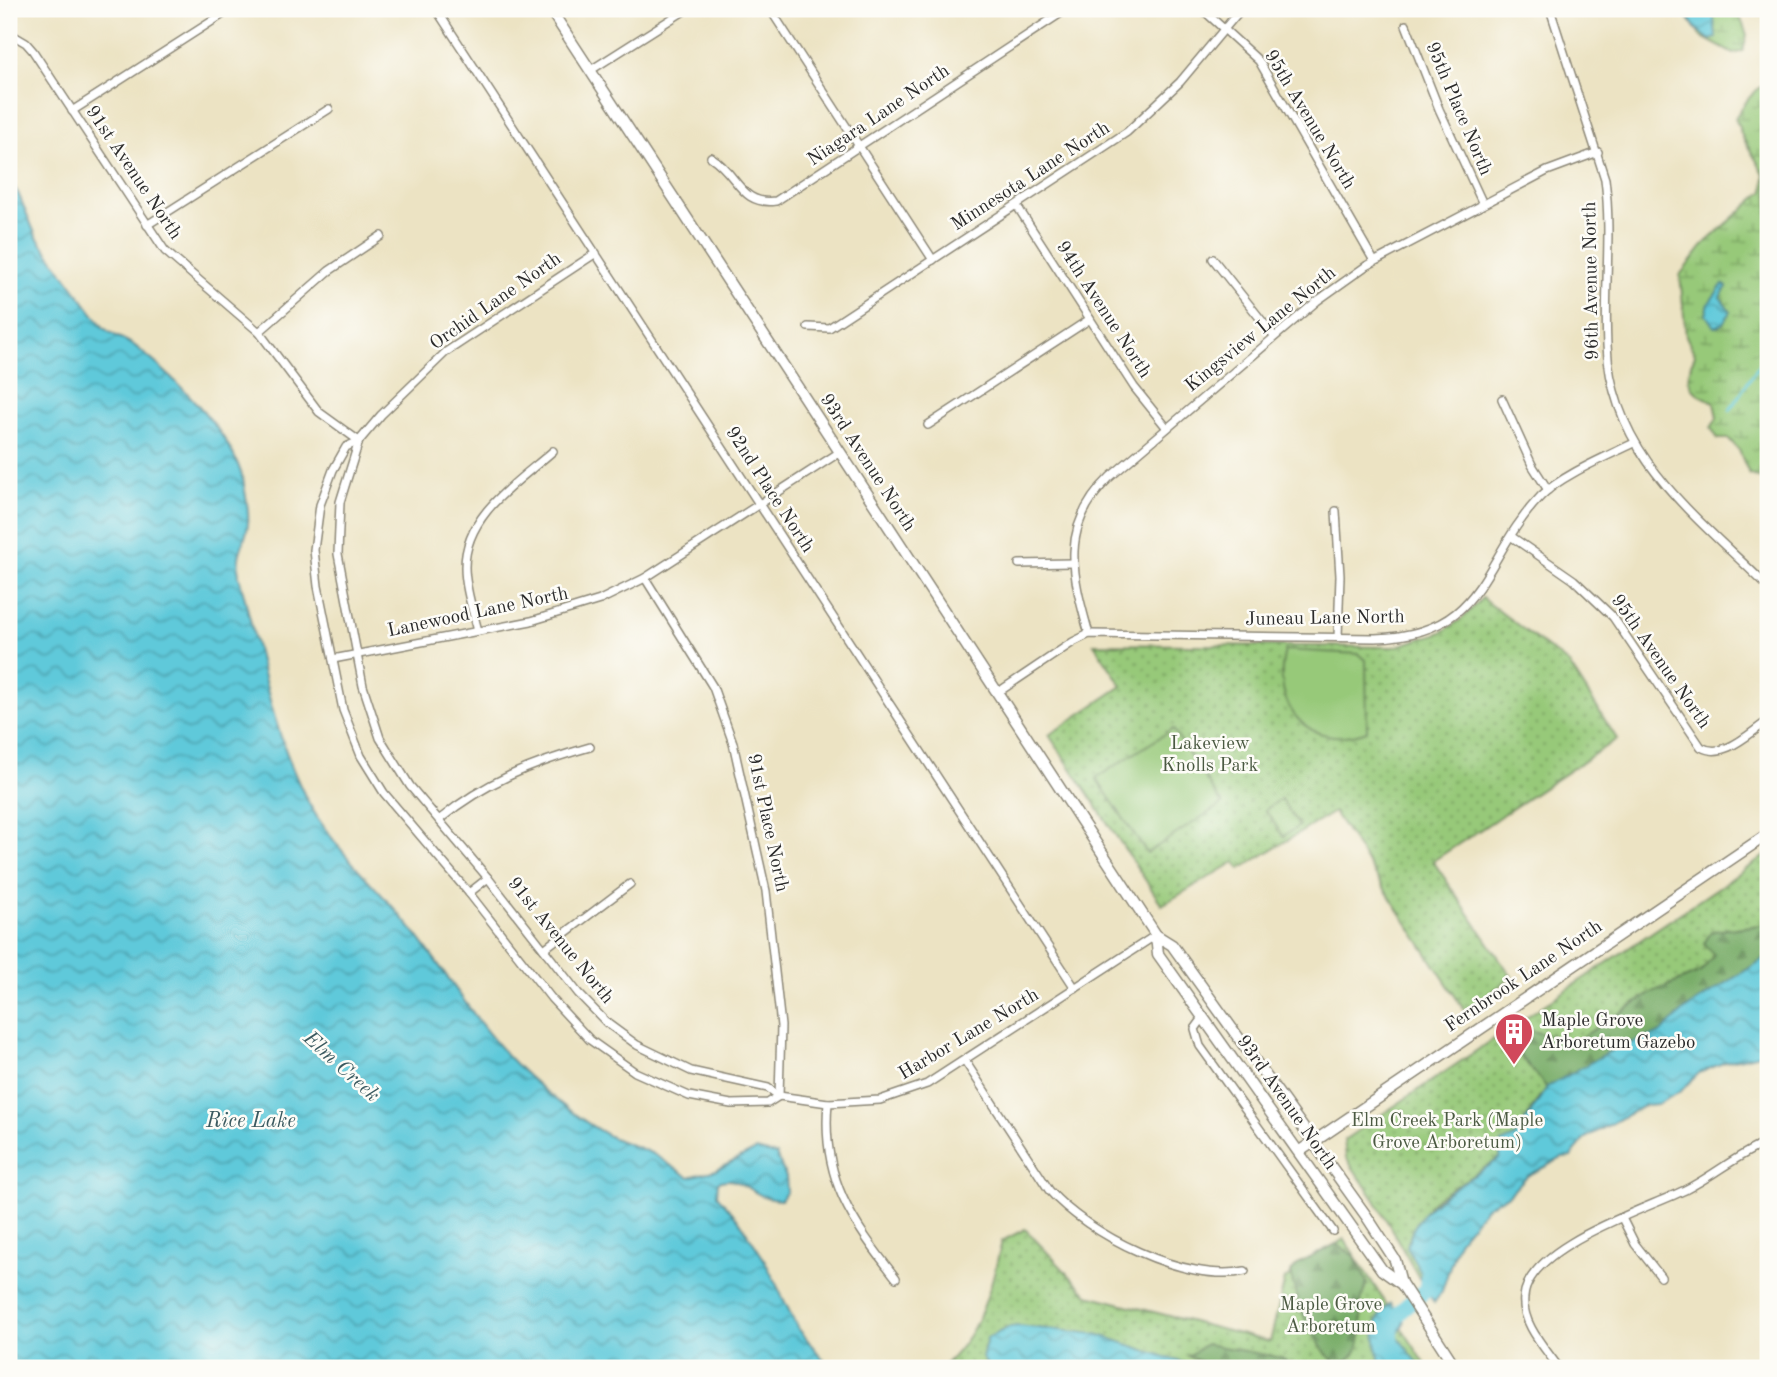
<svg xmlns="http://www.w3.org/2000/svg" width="1777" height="1377" viewBox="0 0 1777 1377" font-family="'Old Standard TT',serif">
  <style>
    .green { fill: url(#green-dots); stroke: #617a52; stroke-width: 2 }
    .forest { fill: url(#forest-firs); stroke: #526c4a; stroke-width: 2 }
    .wetland { fill: url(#wetland-marsh); stroke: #617a52; stroke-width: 2 }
    .pitch { fill: #97c979; stroke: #617a52; stroke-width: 2 }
    .water { fill: url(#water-waves); stroke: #457a82; stroke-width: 2 }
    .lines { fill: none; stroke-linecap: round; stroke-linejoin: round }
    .stream { stroke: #5fc9da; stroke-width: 2.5 }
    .river { stroke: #5fc9da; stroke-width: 16 }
    .street-casing { stroke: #8c8777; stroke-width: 10 }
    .secondary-casing { stroke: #8c8777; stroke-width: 13 }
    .street { stroke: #fff; stroke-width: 7 }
    .secondary { stroke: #fff; stroke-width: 10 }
    .labels { text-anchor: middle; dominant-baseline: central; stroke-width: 5; stroke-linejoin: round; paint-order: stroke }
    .street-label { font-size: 19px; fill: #2b2b2b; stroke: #fdfcf7 }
    .park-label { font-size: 19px; fill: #4b5a42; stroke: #fdfcf7 }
    .poi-label { font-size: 19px; fill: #2b2b2b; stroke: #fdfcf7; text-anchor: start }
    .water-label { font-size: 21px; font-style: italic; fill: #3b5a60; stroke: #fdfcf7 }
  </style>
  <defs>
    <pattern id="green-dots" width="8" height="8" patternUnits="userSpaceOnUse" patternTransform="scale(1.75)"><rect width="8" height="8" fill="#97c979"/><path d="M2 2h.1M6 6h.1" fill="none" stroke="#7ba363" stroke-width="1.8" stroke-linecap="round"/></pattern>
    <pattern id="forest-firs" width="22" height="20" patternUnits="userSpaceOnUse" patternTransform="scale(1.75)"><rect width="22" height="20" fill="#79ad69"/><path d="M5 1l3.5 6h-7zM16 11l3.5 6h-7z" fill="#638d57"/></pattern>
    <pattern id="wetland-marsh" width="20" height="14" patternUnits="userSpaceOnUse" patternTransform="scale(1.75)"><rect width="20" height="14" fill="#97c979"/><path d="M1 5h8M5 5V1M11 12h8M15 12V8" fill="none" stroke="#7ba363"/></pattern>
    <pattern id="water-waves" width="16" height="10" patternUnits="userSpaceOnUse" patternTransform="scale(1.75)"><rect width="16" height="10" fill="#5fc9da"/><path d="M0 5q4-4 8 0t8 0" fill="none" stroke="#4fa3b1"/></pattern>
  </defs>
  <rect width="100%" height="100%" fill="#fdfcf7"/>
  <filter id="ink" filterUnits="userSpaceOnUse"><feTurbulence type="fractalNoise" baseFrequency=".0143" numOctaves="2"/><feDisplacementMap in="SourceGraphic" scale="14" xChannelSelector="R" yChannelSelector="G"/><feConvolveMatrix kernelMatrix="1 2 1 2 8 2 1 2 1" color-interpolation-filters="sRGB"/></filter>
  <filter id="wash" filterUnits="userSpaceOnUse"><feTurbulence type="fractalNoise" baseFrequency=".00686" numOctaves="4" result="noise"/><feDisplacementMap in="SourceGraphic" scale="28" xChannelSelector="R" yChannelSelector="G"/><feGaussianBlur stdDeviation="1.57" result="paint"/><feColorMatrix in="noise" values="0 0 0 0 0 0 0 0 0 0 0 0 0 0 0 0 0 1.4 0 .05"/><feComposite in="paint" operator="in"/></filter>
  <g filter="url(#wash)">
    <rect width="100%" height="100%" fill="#ece3c3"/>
    <g class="green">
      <path d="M1482 598 1569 664 1617 739 1433 861 1512 977 1465 1011 1334 812 1240 869 1235 862 1162 905 1049 735 1122 686 1094 644 1394 647 1442 632 1463 618Z"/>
      <path d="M1768 854V956L1539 1097 1515 1137 1500 1151V1158L1438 1197 1429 1205 1407 1247 1422 1275 1419 1278 1375 1200 1346 1158 1344 1140Z"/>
      <path d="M1025 1229 1088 1295 1270 1342 1285 1279 1344 1239 1428 1368H941C980 1335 991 1289 1002 1241Z"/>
    </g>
    <g class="forest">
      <path d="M1768 924V956L1686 1009 1660 1033 1616 1048 1547 1088 1517 1052 1514 1035 1529 1030 1574 1042 1655 991 1701 972 1714 955 1704 943 1712 931Z"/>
      <path d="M1336 1244 1354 1256 1367 1282C1365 1289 1361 1297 1361 1304 1361 1326 1367 1361 1336 1364 1313 1342 1295 1303 1291 1272L1299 1263Z"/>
      <path d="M1206 1344 1282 1358 1294 1368H1215L1188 1356Z"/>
    </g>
    <g class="wetland">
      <path d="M1683 9H1743L1739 14 1747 35 1743 51 1733 54 1700 36Z"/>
      <path d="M1768 84V482L1749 474 1739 450 1729 439H1718L1711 428 1717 418 1714 402C1689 392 1683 380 1695 355L1686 336 1680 275 1706 242 1764 191 1765 175 1743 138 1735 118C1743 106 1754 87 1768 84Z"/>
    </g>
    <g class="pitch">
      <path d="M1285 650 1359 654 1366 660 1367 731C1309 752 1270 707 1285 650Z"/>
      <path d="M1173 729 1222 804 1147 853 1096 778Z"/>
      <path d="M1281 799 1299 826 1283 836 1265 810Z"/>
    </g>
    <g class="water">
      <path d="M1683 9H1713L1716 38 1710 40 1696 29Z"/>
      <path d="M9 180 18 193 36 236 104 328C116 338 129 340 140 350 178 381 240 440 245 491 247 501 249 513 248 523 246 545 236 548 239 576 259 649 270 725 304 794 327 842 372 882 406 922 448 972 479 1032 528 1076 552 1098 580 1120 609 1136 623 1143 639 1147 653 1154 665 1161 677 1170 689 1177L716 1170 756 1150 776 1155 786 1177 787 1191 781 1200C754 1201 740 1172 718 1182L717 1195 738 1219 764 1259 797 1327 830 1368H9Z"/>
      <path d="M1723 284 1727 287 1720 297 1731 312 1722 324 1714 327 1706 315 1709 303Z"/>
      <path d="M1768 956V1052L1725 1062 1699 1073 1681 1091 1658 1104 1645 1105 1585 1138 1571 1157 1562 1158 1527 1176 1509 1195 1486 1207 1458 1241 1442 1291 1434 1303 1419 1278 1422 1275 1407 1247C1417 1199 1465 1185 1500 1158L1501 1143 1515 1137 1547 1087 1616 1048 1660 1033 1686 1009Z"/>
      <path d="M1391 1303 1404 1322 1397 1336 1422 1368H1383L1381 1366C1375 1341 1369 1320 1391 1303Z"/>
      <path d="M1018 1326 1097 1334 1199 1368H990L982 1358 987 1338 1009 1327Z"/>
    </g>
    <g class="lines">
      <path class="stream" d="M1730 410 1768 351"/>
      <path class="river" d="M1403 1368C1379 1327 1392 1317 1426 1290L1430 1269"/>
    </g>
  </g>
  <g filter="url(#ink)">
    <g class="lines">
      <defs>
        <g id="street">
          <path d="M436 9 1075 988"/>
          <path d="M770 9 933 260"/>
          <path d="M1202 9 1259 61 1374 261"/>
          <path d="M1550 9 1605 179C1612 234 1604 290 1607 345 1611 456 1697 516 1768 587"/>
          <path d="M1406 25 1439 109 1483 204"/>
          <path d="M9 33 26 43 33 51 165 251 259 332 319 412 359 441"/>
          <path d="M591 70 687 9"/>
          <path d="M72 111 231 9"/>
          <path d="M711 157C739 175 740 206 776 201L1067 9"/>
          <path d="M1017 206 1134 387 1167 428"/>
          <path d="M147 225 329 109"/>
          <path d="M596 253 446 352 381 415 359 441 346 447 333 470 320 505 314 550 318 586 343 710 361 756 384 793 469 893 551 998 590 1040 635 1072 689 1096 731 1104 768 1103 779 1096"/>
          <path d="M1213 259 1274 336"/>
          <path d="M808 327 829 328 1127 132 1180 82 1241 9"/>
          <path d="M259 332 329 271 381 236"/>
          <path d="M1502 399 1532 465 1548 490"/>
          <path d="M928 425 1090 319"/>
          <path d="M359 441 340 502 338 554 363 686 380 738 410 786 488 878 578 993 607 1023 637 1045 691 1071 768 1088 779 1096 828 1103 880 1100 927 1084 1156 935"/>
          <path d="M1336 511 1340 576 1338 637"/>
          <path d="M1512 537 1574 580 1613 617 1701 747C1724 760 1749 733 1768 721"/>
          <path d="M1019 564 1073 563"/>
          <path d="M645 578 713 687 733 743 766 891 781 1026 779 1096"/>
          <path d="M478 631C473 611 465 588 465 567 465 514 518 482 553 451"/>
          <path d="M1089 634C1072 574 1059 526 1110 477L1317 301 1366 266 1547 171 1598 152"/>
          <path d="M333 659 531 621 600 600 645 578 840 452"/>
          <path d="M997 693 1073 642 1089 634 1375 638C1488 635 1480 559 1541 496 1562 475 1606 457 1634 443"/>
          <path d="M440 819C485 782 533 763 590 747"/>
          <path d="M469 893 488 878"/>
          <path d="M544 949 630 884"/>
          <path d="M1203 1018 1195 1029 1200 1046 1333 1231"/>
          <path d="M965 1061 1049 1190C1087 1234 1186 1284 1245 1271"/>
          <path d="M828 1103C821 1178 852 1222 896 1278"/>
          <path d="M1622 1218 1635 1244 1661 1277"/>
          <path d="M1559 1368C1545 1348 1521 1323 1524 1297 1528 1246 1644 1210 1685 1190 1714 1176 1737 1154 1768 1142"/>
        </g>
        <g id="secondary">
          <path d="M550 9 1156 935 1172 945 1367 1217 1395 1260 1401 1283 1456 1368"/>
          <path d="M1156 935 1158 954 1382 1270 1400 1283"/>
          <path d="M1300 1151 1768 834"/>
        </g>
      </defs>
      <use href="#street" class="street-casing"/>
      <use href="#secondary" class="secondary-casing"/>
      <use href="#street" class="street"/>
      <use href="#secondary" class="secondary"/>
    </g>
  </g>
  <defs>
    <symbol id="building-pin" viewBox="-11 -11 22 30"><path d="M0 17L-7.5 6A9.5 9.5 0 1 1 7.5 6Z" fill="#d1495b" stroke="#fdfcf7"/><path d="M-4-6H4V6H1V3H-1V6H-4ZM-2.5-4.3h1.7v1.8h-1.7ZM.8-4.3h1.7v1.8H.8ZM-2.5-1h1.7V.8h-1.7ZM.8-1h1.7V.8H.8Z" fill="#fff"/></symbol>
  </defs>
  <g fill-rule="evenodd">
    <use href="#building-pin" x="1492" y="1010" width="44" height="60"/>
  </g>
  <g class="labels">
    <g class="street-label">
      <text transform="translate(1458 109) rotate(67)">95th Place North</text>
      <text transform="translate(879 116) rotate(-34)">Niagara Lane North</text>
      <text transform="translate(1309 120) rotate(59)">95th Avenue North</text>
      <text transform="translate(133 173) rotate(56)">91st Avenue North</text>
      <text transform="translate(1031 177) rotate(-33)">Minnesota Lane North</text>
      <text transform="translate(1592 281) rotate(-91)">96th Avenue North</text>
      <text transform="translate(496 302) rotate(-35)">Orchid Lane North</text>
      <text transform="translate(1103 310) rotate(57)">94th Avenue North</text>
      <text transform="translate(1261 330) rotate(-39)">Kingsview Lane North</text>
      <text transform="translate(867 463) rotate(57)">93rd Avenue North</text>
      <text transform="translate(769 490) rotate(57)">92nd Place North</text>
      <text transform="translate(478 613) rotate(-12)">Lanewood Lane North</text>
      <text transform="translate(1325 619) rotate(-1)">Juneau Lane North</text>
      <text transform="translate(1660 662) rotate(55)">95th Avenue North</text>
      <text transform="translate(767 823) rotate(78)">91st Place North</text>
      <text transform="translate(560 941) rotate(51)">91st Avenue North</text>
      <text transform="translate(1524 977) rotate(-34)">Fernbrook Lane North</text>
      <text transform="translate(969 1035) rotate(-31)">Harbor Lane North</text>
      <text transform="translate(1286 1103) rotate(55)">93rd Avenue North</text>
    </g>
    <g class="park-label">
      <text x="1210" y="744">Lakeview<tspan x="1210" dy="22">Knolls Park</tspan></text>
      <text x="1447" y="1121">Elm Creek Park (Maple<tspan x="1447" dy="22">Grove Arboretum)</tspan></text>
      <text x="1331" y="1305">Maple Grove<tspan x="1331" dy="22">Arboretum</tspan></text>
    </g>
    <g class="poi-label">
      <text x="1541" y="1021">Maple Grove<tspan x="1541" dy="22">Arboretum Gazebo</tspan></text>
    </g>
    <g class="water-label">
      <text transform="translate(341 1067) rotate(42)">Elm Creek</text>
      <text x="251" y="1121">Rice Lake</text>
    </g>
  </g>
  <rect width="1777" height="1377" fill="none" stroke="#fdfcf7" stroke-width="35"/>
</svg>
